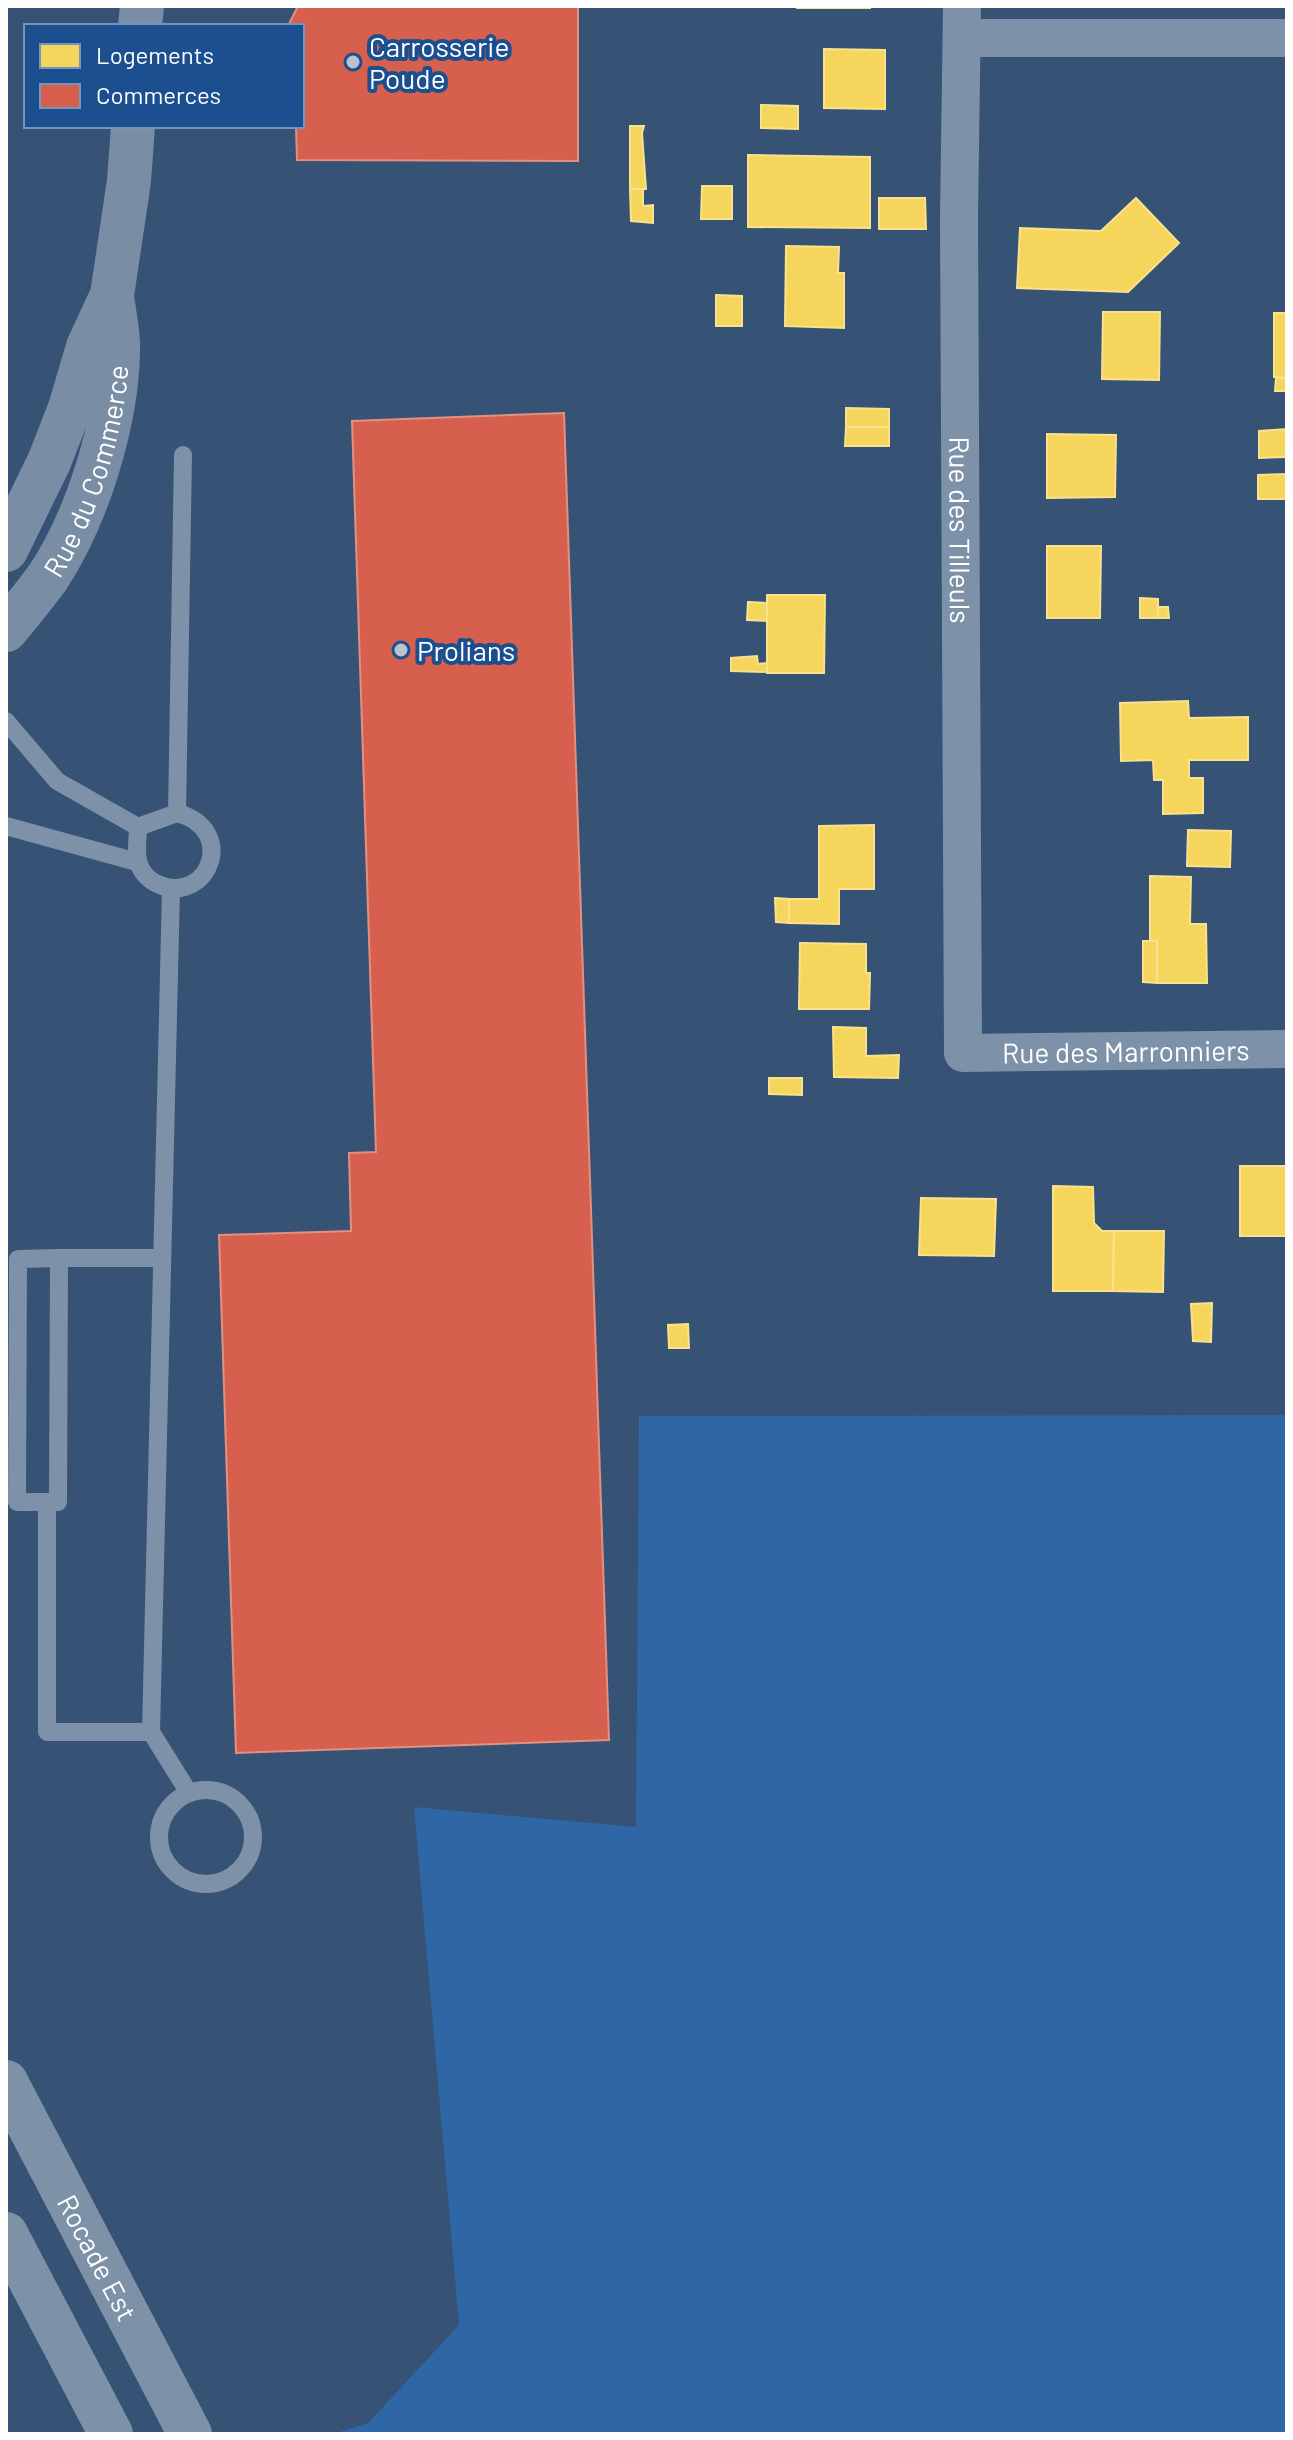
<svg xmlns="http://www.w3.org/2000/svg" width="1293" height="2440" viewBox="0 0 1293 2440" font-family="Barlow,sans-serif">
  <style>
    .green { fill: #2f66a5 }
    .homes { fill: #f6d55c; stroke: #f9e28d; stroke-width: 2 }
    .shops { fill: #d6604d; stroke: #e29082; stroke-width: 2 }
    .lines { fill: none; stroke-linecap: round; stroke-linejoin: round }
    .lane { stroke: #7d92a8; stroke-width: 18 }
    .street { stroke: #7d92a8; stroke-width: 38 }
    .secondary { stroke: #798da4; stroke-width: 44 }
    .highway { stroke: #7e92a7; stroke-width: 44 }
    .poi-dot { fill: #b9c2ce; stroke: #1b4f8f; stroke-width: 3 }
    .labels { text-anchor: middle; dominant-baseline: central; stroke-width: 8; stroke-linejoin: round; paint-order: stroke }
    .poi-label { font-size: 28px; fill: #fff; stroke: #1b4f8f; text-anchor: start }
    .street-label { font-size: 28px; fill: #fff; stroke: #1b4f8f }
  </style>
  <rect width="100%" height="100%" fill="#365274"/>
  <path class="green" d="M1287 1415V2434H333L368 2423 459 2325 414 1807 636 1827 639 1416Z"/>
  <g class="homes">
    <rect x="797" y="6" width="73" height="2"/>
    <path d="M824 49 885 50V109L824 108Z"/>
    <path d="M761 105 798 106V129L761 128Z"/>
    <path d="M630 126H644L642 133 646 189H630Z"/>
    <path d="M748 155 870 157V228L748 227Z"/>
    <path d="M702 186H732V219H701Z"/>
    <path d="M630 189H643V206L653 205V223L631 221Z"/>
    <path d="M879 198H925L926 229H879Z"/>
    <path d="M1136 198 1179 243 1128 292 1017 288 1020 228 1101 231Z"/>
    <path d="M786 246 839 247 838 273H844V328L785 326Z"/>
    <path d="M716 295 742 296V326H716Z"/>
    <path d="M1103 312H1160L1159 380 1102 379Z"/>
    <path d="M1274 313H1287V378L1274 377Z"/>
    <path d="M1276 378H1287V391H1275Z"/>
    <path d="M846 408 889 409V427H846Z"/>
    <path d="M846 427H889V446H845Z"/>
    <path d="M1286 429 1287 457 1259 458V431Z"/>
    <path d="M1047 434 1116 435 1115 497 1047 498Z"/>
    <path d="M1287 474V499H1258V475Z"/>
    <path d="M1047 546H1101L1100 618H1047Z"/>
    <path d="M767 595H825L824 673H767Z"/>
    <path d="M1140 598 1158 599V618H1140Z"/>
    <path d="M748 602 767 603V621L747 620Z"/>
    <path d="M1158 607H1168L1169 618H1158Z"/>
    <path d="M757 656 758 664 767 663V672L731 671V658Z"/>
    <path d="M1188 701 1189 718 1248 717V760H1189V778H1203V813L1163 814V780H1154L1153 760 1121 761 1120 703Z"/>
    <path d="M874 825V889H839V924L789 923V899H819V826Z"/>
    <path d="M1188 830 1231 831 1230 867 1187 866Z"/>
    <path d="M1150 876 1191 877 1190 924H1206L1207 983H1157V941H1150Z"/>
    <path d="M775 898 789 899V923L776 922Z"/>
    <path d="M1143 941H1157V983L1143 982Z"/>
    <path d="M800 943 866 944V973H870L869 1009H799Z"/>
    <path d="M833 1027 866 1028V1056L899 1055 898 1078 834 1077Z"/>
    <path d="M769 1078H802V1095L769 1094Z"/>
    <rect x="1240" y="1166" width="47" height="70"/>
    <path d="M1053 1186 1093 1187 1094 1223 1102 1231H1114L1113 1291H1053Z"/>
    <path d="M921 1198 996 1199 994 1256 919 1255Z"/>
    <path d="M1114 1231H1164L1163 1292 1113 1291Z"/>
    <path d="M1212 1303 1211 1342 1193 1341 1191 1304Z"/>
    <path d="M688 1324 689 1348H669L668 1325Z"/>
  </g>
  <g class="shops">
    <path d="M298 6H578V161L297 160 296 126H302V26H288Z"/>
    <path d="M564 413 609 1740 236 1753 219 1235 351 1231 349 1153 376 1152 352 421Z"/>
  </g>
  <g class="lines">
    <g class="lane">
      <path d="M6 721 57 781 138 827"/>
      <path d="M177 813 183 455"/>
      <path d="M177 813C238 829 209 904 160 885 151 882 142 874 139 864 135 854 138 838 138 827Z"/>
      <path d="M6 826 137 862"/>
      <path d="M171 889 151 1732 189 1793"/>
      <path d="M47 1502H17L18 1259 59 1258"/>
      <path d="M151 1732H47V1502H58L59 1258H162"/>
      <circle cx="206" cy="1837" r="47"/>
    </g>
    <g class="street">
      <path id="s1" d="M962 6 959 218 963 1053 1287 1049"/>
      <path d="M962 38H1287"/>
    </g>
    <g class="secondary">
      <path d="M140 26 142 6"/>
      <path d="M6 550 49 462 70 408 88 347 112 295 129 181 133 126"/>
      <path id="s2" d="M6 630C20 613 35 595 48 577 87 518 117 423 118 351 119 333 114 314 112 296"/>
    </g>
    <g class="highway">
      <path id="s3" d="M6 2082 190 2434"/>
      <path d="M6 2234 111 2434"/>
    </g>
  </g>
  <g class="poi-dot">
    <circle cx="353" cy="62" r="8"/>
    <circle cx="401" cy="650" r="8"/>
  </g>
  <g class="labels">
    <g class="poi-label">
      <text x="369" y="46">Carrosserie<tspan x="369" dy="32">Poude</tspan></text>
      <text x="417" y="650">Prolians</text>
    </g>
    <g class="street-label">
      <text stroke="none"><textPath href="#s2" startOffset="182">Rue du Commerce</textPath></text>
      <text stroke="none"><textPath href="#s1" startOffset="524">Rue des Tilleuls</textPath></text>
      <text stroke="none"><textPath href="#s1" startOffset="1210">Rue des Marronniers</textPath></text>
      <text stroke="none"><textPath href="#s3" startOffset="198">Rocade Est</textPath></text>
    </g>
  </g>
  <rect width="1293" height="2440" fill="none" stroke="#ffffff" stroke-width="16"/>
  <rect x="24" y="24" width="280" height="104" fill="#1b4f8f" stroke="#7695bc" stroke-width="2"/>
  <rect x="40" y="44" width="40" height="24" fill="#f6d55c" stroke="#7695bc" stroke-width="2"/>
  <text x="96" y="64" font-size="24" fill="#ffffff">Logements</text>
  <rect x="40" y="84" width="40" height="24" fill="#d6604d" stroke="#7695bc" stroke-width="2"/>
  <text x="96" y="104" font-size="24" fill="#ffffff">Commerces</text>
</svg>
